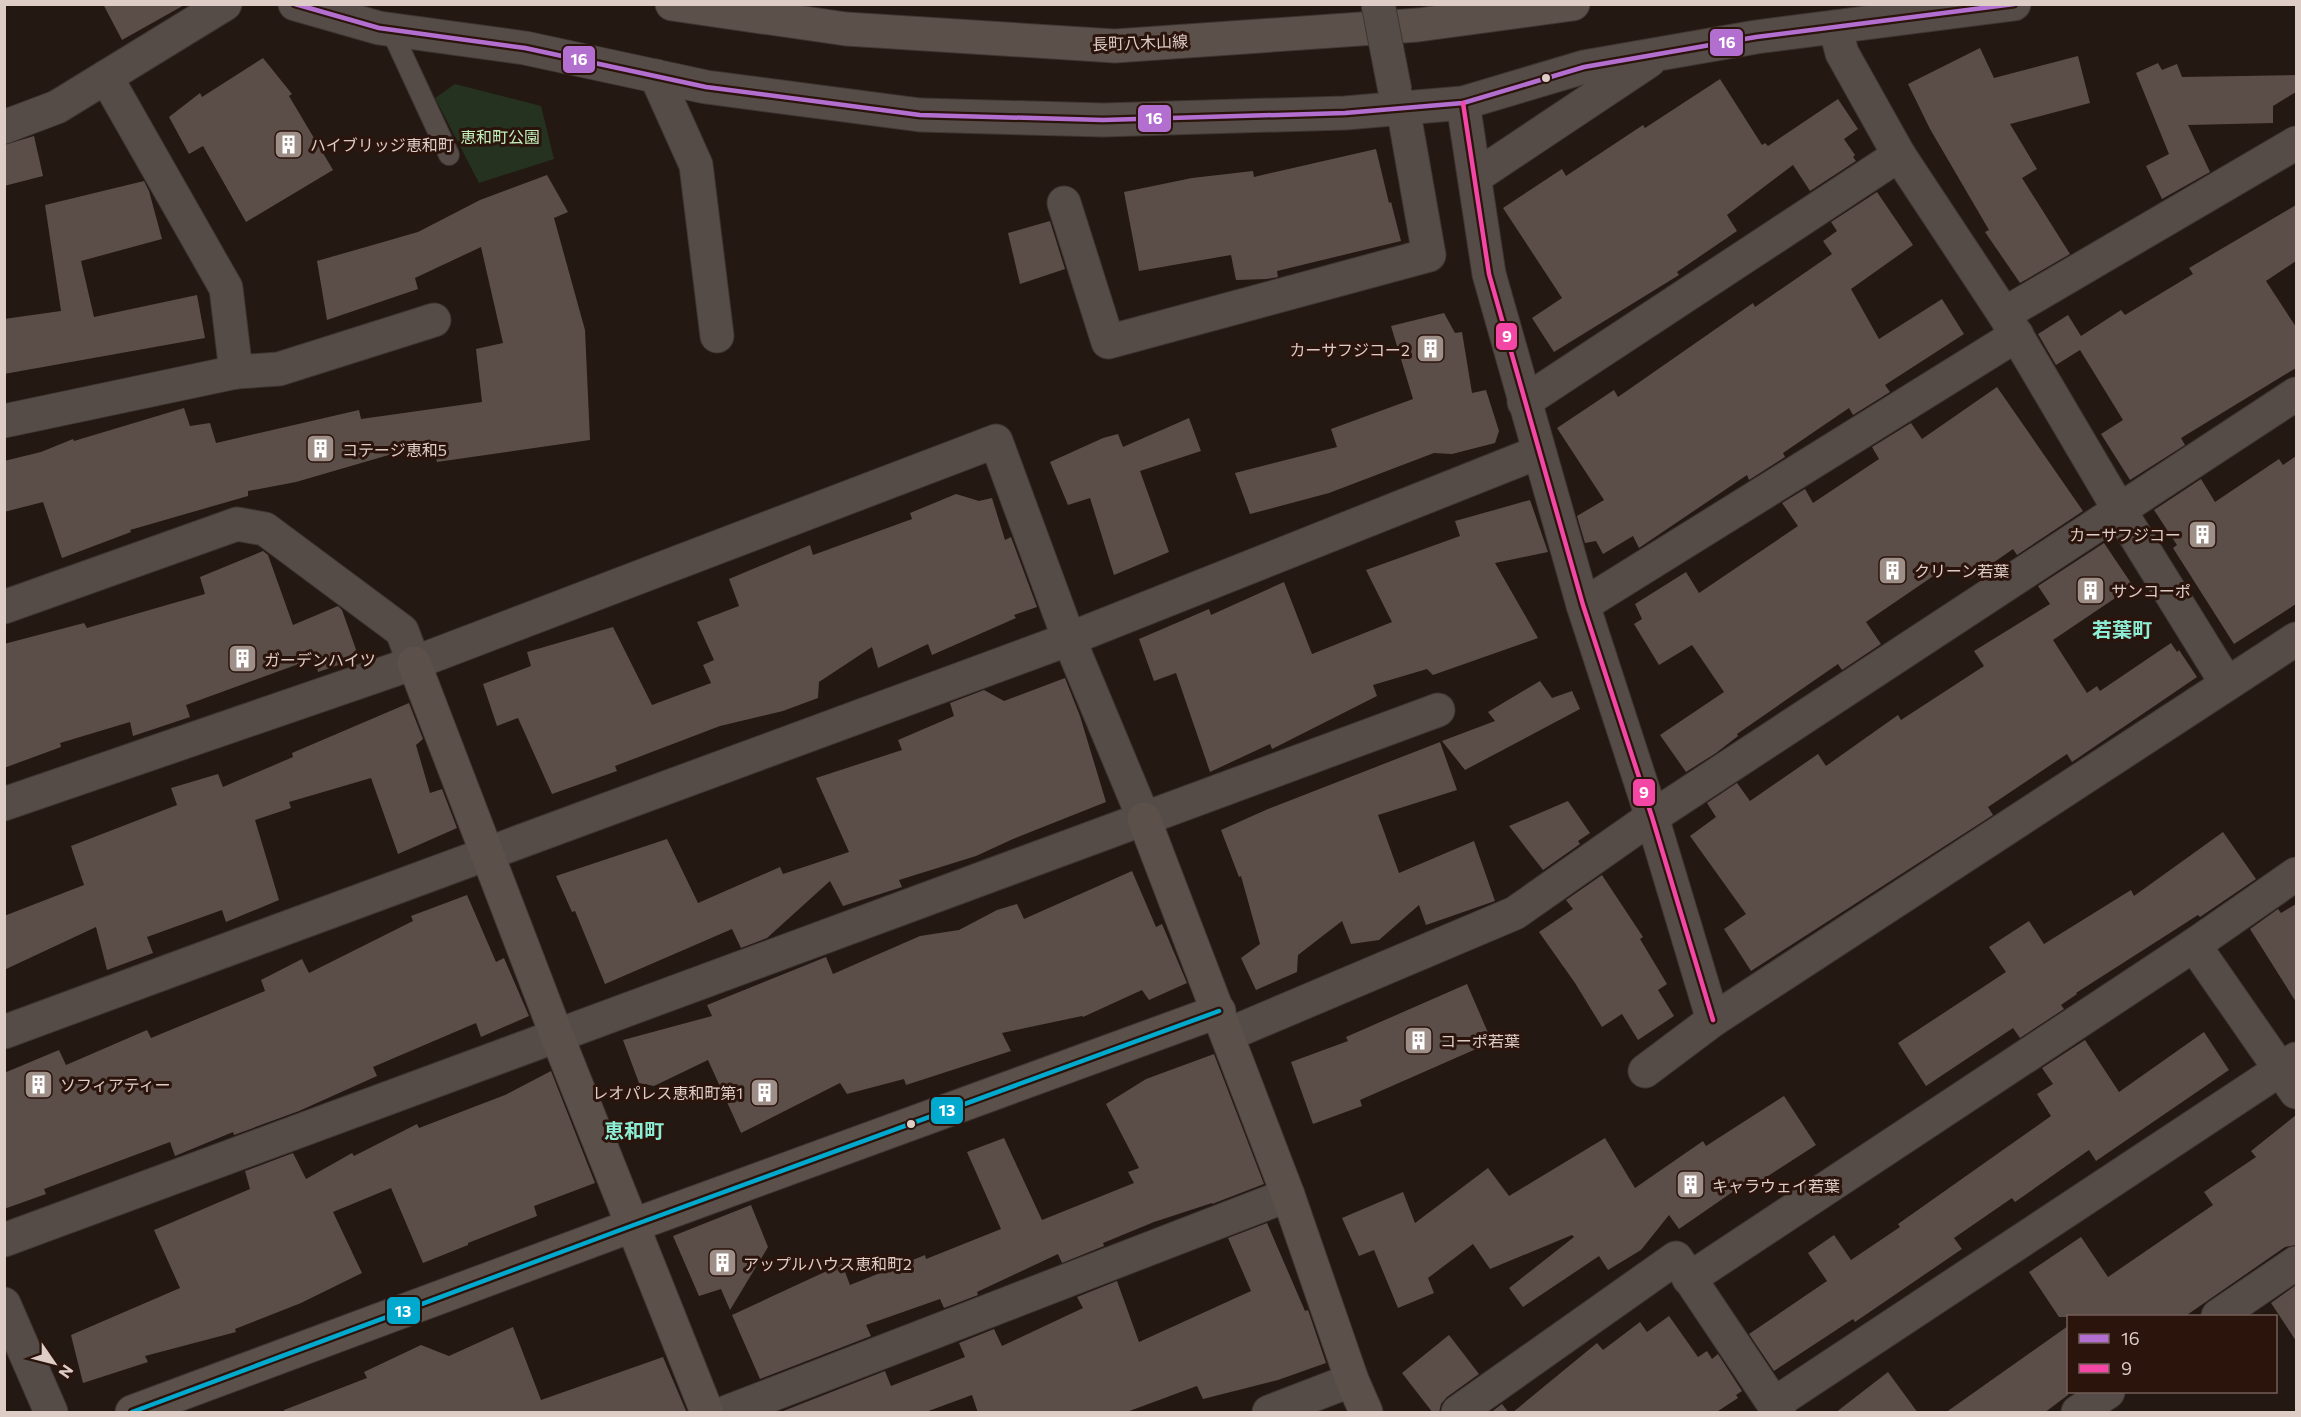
<svg xmlns="http://www.w3.org/2000/svg" width="2301" height="1417" viewBox="0 0 2301 1417" font-family="Commissioner,'Noto Sans JP',sans-serif">
  <style>
    .green { fill: #24321f }
    .building { fill: #5b4e49 }
    .lines { fill: none; stroke-linecap: round; stroke-linejoin: round }
    .lane-casing { stroke: #3f3531; stroke-width: 22 }
    .street-casing { stroke: #3f3531; stroke-width: 35 }
    .secondary-casing { stroke: #3f3531; stroke-width: 35 }
    .lane { stroke: #554c48; stroke-width: 20 }
    .street { stroke: #554c48; stroke-width: 33 }
    .secondary { stroke: #5c504b; stroke-width: 33 }
    .street-bridge-casing { stroke: #3f3531; stroke-width: 35; stroke-linecap: butt }
    .street-bridge { stroke: #554c48; stroke-width: 33 }
    .bus-1-casing { stroke: #2b140c; stroke-width: 9 }
    .bus-2-casing { stroke: #2b140c; stroke-width: 9 }
    .bus-3-casing { stroke: #2b140c; stroke-width: 9 }
    .bus-1 { stroke: #b36fd0; stroke-width: 4.5 }
    .bus-2 { stroke: #f346a5; stroke-width: 4.5 }
    .bus-3 { stroke: #00a9ce; stroke-width: 4.5 }
    .bus-dot { fill: #decdc7; stroke: #2b140c; stroke-width: 2 }
    .labels { text-anchor: middle; dominant-baseline: central; stroke-width: 6; stroke-linejoin: round; paint-order: stroke }
    .street-label { font-size: 16px; fill: #decdc7; stroke: #2b140c }
    .park-label { font-size: 16px; fill: #c1efba; stroke: #2b140c }
    .poi-label { font-size: 16px; fill: #decdc7; stroke: #2b140c; text-anchor: start }
    .quarter-label { font-size: 20px; font-weight: bold; fill: #8ceed4; stroke: #2b140c }
    .line-badge { stroke: #2b140c; stroke-width: 2 }
    .badge-label { font-size: 16px; text-anchor: middle; font-weight: bold; fill: #fff }
  </style>
  <rect width="100%" height="100%" fill="#241813"/>
  <path class="green" d="M455 84 541 106 554 159 479 183 435 98Z"/>
  <g class="building">
    <path d="M103 4H186L122 40Z"/>
    <path d="M1980 48 1994 78 2078 56 2090 103 2010 124 2037 169 2022 178 2070 254 2020 283 1985 232 1989 230 1930 129 1908 84Z"/>
    <path d="M263 58 292 94 289 96 333 170 246 222 203 146 189 154 169 117 200 93 202 97Z"/>
    <path d="M2158 63 2162 70 2177 64 2182 77 2296 75V92L2273 106V123L2188 125 2210 172 2162 199 2146 166 2169 154 2136 73Z"/>
    <path d="M1720 79 1762 145 1765 143 1768 146 1838 99 1858 129 1844 139 1855 155 1853 157 1856 161 1810 191 1793 165 1727 215 1737 231 1677 272 1679 275 1554 352 1532 318 1562 298 1503 208 1562 169 1566 176 1643 125 1645 128Z"/>
    <path d="M34 136 43 176 4 186V145Z"/>
    <path d="M1376 149 1389 203 1391 202 1401 241 1277 271 1278 277 1267 279 1236 280 1231 255 1139 271 1124 192 1192 178 1253 171 1254 177Z"/>
    <path d="M547 175 568 212 554 218 585 330 590 440 437 462 430 443 296 482 248 491V496L130 530 131 532 62 558 43 502 4 512V461L41 452 73 439 74 441 184 408 190 426 210 423 216 443 359 410 361 419 482 402 476 349 503 343 481 247 415 278 418 289 327 320 317 261 418 232 480 200Z"/>
    <path d="M144 181 149 191 162 239 81 261 94 317 197 295 205 338 4 374V319L61 311 45 205Z"/>
    <path d="M1877 192 1913 245 1851 289 1879 339 1942 299 1964 334 1885 385 1890 392 1853 415 1849 408 1783 453 1785 457 1749 480 1747 475 1639 548 1633 536 1603 554 1596 541 1585 543 1577 516 1604 500 1557 428 1614 390 1618 397 1753 303 1755 307 1832 254 1823 241 1837 231 1831 222Z"/>
    <path d="M2296 205V261L2266 281 2296 327V368L2181 438 2185 445 2130 480 2101 434 2123 420 2080 350 2056 365 2038 334 2068 315 2081 336 2121 310 2125 315 2193 274 2189 268Z"/>
    <path d="M1050 221 1065 269 1020 284 1008 233Z"/>
    <path d="M1444 313 1455 333 1462 332 1472 393 1486 390 1499 431 1495 443 1452 454 1434 453 1329 493 1250 514 1235 473 1337 447 1331 429 1413 399 1391 326Z"/>
    <path d="M1997 387 2083 511 2017 555 2013 549 1970 579 1963 570 1952 573 1948 566 1866 622 1881 644 1842 670 1838 664 1737 734 1738 736 1716 753 1686 772 1660 735 1724 692 1692 645 1659 665 1634 624 1642 619 1635 604 1686 572 1699 593 1798 526 1782 503 1805 489 1813 503 1879 459 1872 447 1911 423 1922 439Z"/>
    <path d="M1189 418 1201 451 1140 471 1169 552 1114 575 1090 498 1068 505 1050 462 1103 438 1118 434 1123 447Z"/>
    <path d="M2296 456V604L2234 644 2173 548 2177 545 2154 510 2201 479 2215 502 2279 459 2283 465Z"/>
    <path d="M956 494 979 501 992 498 1005 540 1011 537 1037 607 1014 615 1016 618 932 655 928 644 878 668 872 647 819 682 818 698 783 711 720 726 615 766 617 771 552 794 518 718 497 726 483 684 531 666 527 652 613 627 652 705 711 683 703 665 714 660 697 622 739 606 729 579 810 545 813 555 912 519 910 513Z"/>
    <path d="M1530 500 1548 552 1495 563 1538 638 1433 675 1427 669 1373 685 1377 696 1272 749 1270 744 1210 772 1176 673 1154 681 1139 639 1209 609 1211 615 1284 582 1312 654 1392 622 1366 570 1460 536 1455 521Z"/>
    <path d="M2104 543 2133 586 2053 640 2087 693 2097 686 2100 691 2171 643 2177 652 2179 650 2197 677 2072 762 2067 754 1988 807 1993 815 1751 971 1724 929 1746 914 1690 836 1716 817 1707 803 1737 783 1750 801 1818 754 1826 766 1898 715 1901 720 1984 666 1974 651 2050 604 2038 586Z"/>
    <path d="M263 551 268 555 293 625 338 606 342 610 359 658 318 672 315 658 186 705 190 717 133 736 130 722 60 743 61 747 4 768V644L84 623 87 628 205 594 200 577Z"/>
    <path d="M1065 678 1080 716 1106 802 1013 839 976 856 899 880 902 887 843 906 830 881 767 938 741 948 732 929 605 984 575 911 572 912 556 876 667 839 698 903 780 867 783 874 849 852 816 778 902 750 898 740 954 716 950 703 984 690 1004 701Z"/>
    <path d="M1540 681 1552 698 1572 691 1580 709 1465 770 1442 741 1495 721 1488 712Z"/>
    <path d="M409 703 423 739 416 745 430 793 442 789 457 828 398 854 371 778 289 802 291 808 255 820 279 900 226 922 222 910 147 937 153 953 107 970 96 927 4 970V916L84 885 71 846 177 805 171 788 218 774 223 787 293 757 292 753Z"/>
    <path d="M1440 742 1457 790 1378 815 1399 873 1474 841 1495 901 1426 925 1419 905 1379 940 1351 944 1342 921 1298 955 1297 972 1256 990 1241 958 1260 944 1241 876 1239 877 1221 830 1268 809Z"/>
    <path d="M1568 801 1590 833 1578 841 1580 844 1543 870 1509 826Z"/>
    <path d="M2223 832 2256 879 2200 917 2198 915 2076 993 2077 994 2061 1005 2064 1009 2020 1038 2013 1028 1926 1086 1898 1043 2006 972 1989 947 2029 921 2044 944 2131 890 2134 896Z"/>
    <path d="M1132 871 1156 927 1162 924 1187 983 1149 1000 1142 990 1083 1017 1082 1016 1002 1033 1011 1051 906 1085 904 1079 847 1094 840 1083 741 1133 708 1060 654 1086 639 1083 623 1040 712 1016 707 1005 826 957 833 974 920 936 959 930 997 910 1017 904 1024 919Z"/>
    <path d="M1602 875 1643 937 1640 939 1667 984 1658 990 1674 1016 1638 1040 1622 1014 1602 1027 1575 983 1539 932 1573 909 1566 900Z"/>
    <path d="M467 895 496 962 504 958 529 1016 481 1037 476 1023 373 1067 377 1076 299 1111 234 1135 233 1132 175 1156 170 1142 44 1189 46 1194 4 1209V1073L59 1050 66 1065 147 1030 151 1038 265 991 261 980 302 959 309 973 413 921 411 916Z"/>
    <path d="M2296 904V1002L2250 929 2278 909 2281 913Z"/>
    <path d="M1467 984 1492 1042 1360 1100 1362 1106 1313 1124 1291 1062 1348 1041 1346 1037Z"/>
    <path d="M2204 1032 2229 1070 2096 1161 2089 1150 2015 1202 2012 1198 1954 1238 1962 1249 1855 1322 1853 1319 1774 1371 1749 1334 1827 1281 1808 1253 1834 1235 1851 1260 1900 1227 1898 1224 2051 1116 2037 1094 2053 1084 2042 1068 2085 1040 2119 1092Z"/>
    <path d="M1214 1054 1264 1184 1212 1204V1203L1154 1222 1103 1243 1104 1246 1062 1263 1058 1254 977 1292 978 1295 944 1308 940 1299 866 1325 871 1336 760 1379 732 1315 842 1264 850 1285 925 1255 926 1259 1001 1229 967 1152 1004 1138 1042 1220 1134 1183 1128 1172 1139 1168 1106 1104 1146 1079Z"/>
    <path d="M551 1071 595 1183 534 1206 537 1216 468 1243V1245L423 1263 391 1188 333 1212 362 1273 301 1303 235 1329 236 1332 145 1356 148 1362 83 1383 71 1335 180 1288 154 1230 250 1189 245 1171 293 1153 306 1179 352 1153 354 1156 417 1124 419 1128 505 1095Z"/>
    <path d="M1784 1096 1816 1145 1751 1187 1747 1182 1679 1229 1669 1215 1641 1250 1608 1270 1599 1256 1523 1307 1509 1288 1574 1237 1572 1235 1490 1269 1473 1244 1428 1278 1434 1293 1398 1308 1374 1250 1359 1256 1342 1218 1403 1192 1415 1223 1488 1168 1509 1196 1605 1138 1635 1188 1703 1141 1706 1146Z"/>
    <path d="M2296 1115V1245L2285 1247 2184 1317H2059L2029 1272 2081 1237 2108 1277 2213 1205 2204 1192 2256 1157 2251 1151Z"/>
    <path d="M751 1205 768 1247 730 1310 721 1289 699 1296 673 1236Z"/>
    <path d="M1267 1223 1305 1311 1308 1310 1326 1363 1278 1380 1203 1399 1197 1386 1124 1413H978L972 1395 923 1413H778L885 1371 891 1386 965 1357 959 1343 994 1329 1002 1346 1083 1308 1077 1297 1117 1281 1139 1342 1251 1291 1228 1238Z"/>
    <path d="M2296 1285V1341L2271 1303Z"/>
    <path d="M1669 1316 1698 1357 1707 1351 1712 1359 1718 1354 1742 1391 1736 1395 1738 1398 1715 1413H1512L1597 1343 1603 1350 1640 1322 1647 1332Z"/>
    <path d="M2068 1326V1395L2044 1413H1945Z"/>
    <path d="M513 1327 541 1400 663 1357 687 1413H284V1410L367 1378 364 1372 421 1345 449 1356Z"/>
    <path d="M1449 1335 1479 1374 1447 1397 1441 1404 1439 1413H1433L1402 1373Z"/>
    <path d="M1888 1372 1918 1413H1835Z"/>
    <path d="M1502 1404 1509 1413H1490Z"/>
  </g>
  <g class="lines">
    <defs>
      <path id="lane" d="M391 30 449 155"/>
      <g id="street">
        <path d="M295 4 379 28 525 48 706 87 920 115 1103 120 1345 113 1463 103 1584 67 1756 37 2014 4"/>
        <path d="M1835 27 1842 53 1899 155 2004 314 2120 511 2227 684"/>
        <path d="M656 76 696 165 717 336"/>
        <path d="M106 77 226 288 236 372"/>
        <path d="M1463 103 1489 274 1583 605 1652 817 1713 1020"/>
        <path d="M4 127 57 107 225 4"/>
        <path d="M1475 177 1649 61"/>
        <path d="M1064 203 1108 342 1429 255 1403 108"/>
        <path d="M2004 314 2296 143"/>
        <path d="M1524 402 1899 155"/>
        <path d="M4 421 236 372 279 369 434 320"/>
        <path d="M1583 605 2017 335"/>
        <path d="M4 607 237 524 265 529 402 631 414 663"/>
        <path d="M4 804 414 663 996 441 1069 639 1144 819"/>
        <path d="M2194 945 2296 1092"/>
        <path d="M4 1032 1069 639 1539 452"/>
        <path d="M1227 1035 1515 913 1652 817 2296 394"/>
        <path d="M1645 1071 1713 1020 2296 639"/>
        <path d="M4 1240 1438 710"/>
        <path d="M1689 1279 2194 945 2296 874"/>
        <path d="M4 1304 51 1412"/>
        <path d="M2218 1316 2296 1263"/>
        <path d="M1774 1404 2296 1059"/>
        <path d="M727 1412 1288 1195"/>
        <path d="M1269 1412 1352 1380"/>
        <path d="M1458 1412 1676 1258 1779 1412"/>
        <path d="M2078 1412 2108 1392"/>
      </g>
      <g id="secondary">
        <path d="M672 4 846 29 1115 46 1418 25 1573 4"/>
        <path d="M414 663 557 1036 707 1412"/>
        <path d="M1144 819 1288 1195 1352 1380 1366 1412"/>
        <path d="M132 1412 631 1226 1219 1011"/>
      </g>
    </defs>
    <use href="#lane" class="lane-casing"/>
    <use href="#street" class="street-casing"/>
    <use href="#secondary" class="secondary-casing"/>
    <use href="#lane" class="lane"/>
    <use href="#street" class="street"/>
    <use href="#secondary" class="secondary"/>
    <defs>
      <path id="street-bridge" d="M1378 4 1395 91"/>
    </defs>
    <use href="#street-bridge" class="street-bridge-casing"/>
    <use href="#street-bridge" class="street-bridge"/>
    <defs>
      <path id="bus-1" d="M295 4 379 28 525 48 706 87 920 115 1103 120 1345 113 1463 103 1584 67 1756 37 2014 4"/>
      <path id="bus-2" d="M1463 103 1489 274 1583 605 1652 817 1713 1020"/>
      <path id="bus-3" d="M132 1412 631 1226 1219 1011"/>
    </defs>
    <use href="#bus-1" class="bus-1-casing"/>
    <use href="#bus-2" class="bus-2-casing"/>
    <use href="#bus-3" class="bus-3-casing"/>
    <use href="#bus-1" class="bus-1"/>
    <use href="#bus-2" class="bus-2"/>
    <use href="#bus-3" class="bus-3"/>
  </g>
  <defs>
    <symbol id="building-square" viewBox="-11 -11 22 22"><rect x="-9" y="-9" width="18" height="18" rx="4" fill="#9d8e88" stroke="#2b140c"/><path d="M-4-6H4V6H1V3H-1V6H-4ZM-2.5-4.3h1.7v1.8h-1.7ZM.8-4.3h1.7v1.8H.8ZM-2.5-1h1.7V.8h-1.7ZM.8-1h1.7V.8H.8Z" fill="#fff"/></symbol>
  </defs>
  <g fill-rule="evenodd">
    <use href="#building-square" x="272" y="128" width="33" height="33"/>
    <use href="#building-square" x="1414" y="332" width="33" height="33"/>
    <use href="#building-square" x="304" y="432" width="33" height="33"/>
    <use href="#building-square" x="2186" y="518" width="33" height="33"/>
    <use href="#building-square" x="1876" y="554" width="33" height="33"/>
    <use href="#building-square" x="2074" y="574" width="33" height="33"/>
    <use href="#building-square" x="226" y="642" width="33" height="33"/>
    <use href="#building-square" x="1402" y="1024" width="33" height="33"/>
    <use href="#building-square" x="22" y="1068" width="33" height="33"/>
    <use href="#building-square" x="748" y="1076" width="33" height="33"/>
    <use href="#building-square" x="1674" y="1168" width="33" height="33"/>
    <use href="#building-square" x="706" y="1246" width="33" height="33"/>
  </g>
  <g class="bus-dot">
    <circle cx="1546" cy="78" r="5"/>
    <circle cx="911" cy="1124" r="5"/>
  </g>
  <g class="labels">
    <g class="street-label">
      <text transform="translate(1140 42) rotate(-2)">長町八木山線</text>
    </g>
    <g class="park-label">
      <text x="500" y="136">恵和町公園</text>
    </g>
    <g class="poi-label">
      <text x="310" y="144">ハイブリッジ恵和町</text>
      <text x="1410" y="349" text-anchor="end">カーサフジコー2</text>
      <text x="342" y="449">コテージ恵和5</text>
      <text x="2181" y="534" text-anchor="end">カーサフジコー</text>
      <text x="1914" y="570">クリーン若葉</text>
      <text x="2111" y="590">サンコーポ</text>
      <text x="264" y="659">ガーデンハイツ</text>
      <text x="1440" y="1040">コーポ若葉</text>
      <text x="60" y="1084">ソフィアティー</text>
      <text x="743" y="1092" text-anchor="end">レオパレス恵和町第1</text>
      <text x="1712" y="1185">キャラウェイ若葉</text>
      <text x="743" y="1263">アップルハウス恵和町2</text>
    </g>
    <g class="quarter-label">
      <text x="2122" y="629">若葉町</text>
      <text x="634" y="1130">恵和町</text>
    </g>
  </g>
  <g class="line-badge">
    <rect x="1709" y="28" width="35" height="29" rx="6" fill="#b36fd0"/>
    <rect x="562" y="45" width="34" height="29" rx="6" fill="#b36fd0"/>
    <rect x="1137" y="104" width="35" height="29" rx="6" fill="#b36fd0"/>
    <rect x="1495" y="322" width="23" height="29" rx="6" fill="#f346a5"/>
    <rect x="1632" y="778" width="24" height="29" rx="6" fill="#f346a5"/>
    <rect x="930" y="1096" width="34" height="29" rx="6" fill="#00a9ce"/>
    <rect x="386" y="1296" width="35" height="29" rx="6" fill="#00a9ce"/>
  </g>
  <g class="badge-label">
    <text x="1727" y="48">16</text>
    <text x="579" y="65">16</text>
    <text x="1154" y="124">16</text>
    <text x="1507" y="342">9</text>
    <text x="1644" y="798">9</text>
    <text x="947" y="1116">13</text>
    <text x="403" y="1317">13</text>
  </g>
  <rect width="2301" height="1417" fill="none" stroke="#decdc7" stroke-width="12"/>
  <rect x="2067" y="1315" width="210" height="78" fill="#2b140c" stroke="#735e57" stroke-width="1.5"/>
  <rect x="2079" y="1334" width="30" height="9" fill="#b36fd0" stroke="#735e57" stroke-width="1.5"/>
  <text x="2121" y="1345" font-size="18" fill="#decdc7">16</text>
  <rect x="2079" y="1364" width="30" height="9" fill="#f346a5" stroke="#735e57" stroke-width="1.5"/>
  <text x="2121" y="1375" font-size="18" fill="#decdc7">9</text>
  <g transform="translate(54 1363) rotate(125)" stroke="#2b140c" stroke-width="4.5" paint-order="stroke">
  <path d="M0-4.5L10 22L0 15L-10 22Z" fill="#decdc7"/>
  <text y="-9" font-size="16" font-weight="bold" text-anchor="middle" fill="#decdc7">N</text>
  </g>
</svg>
